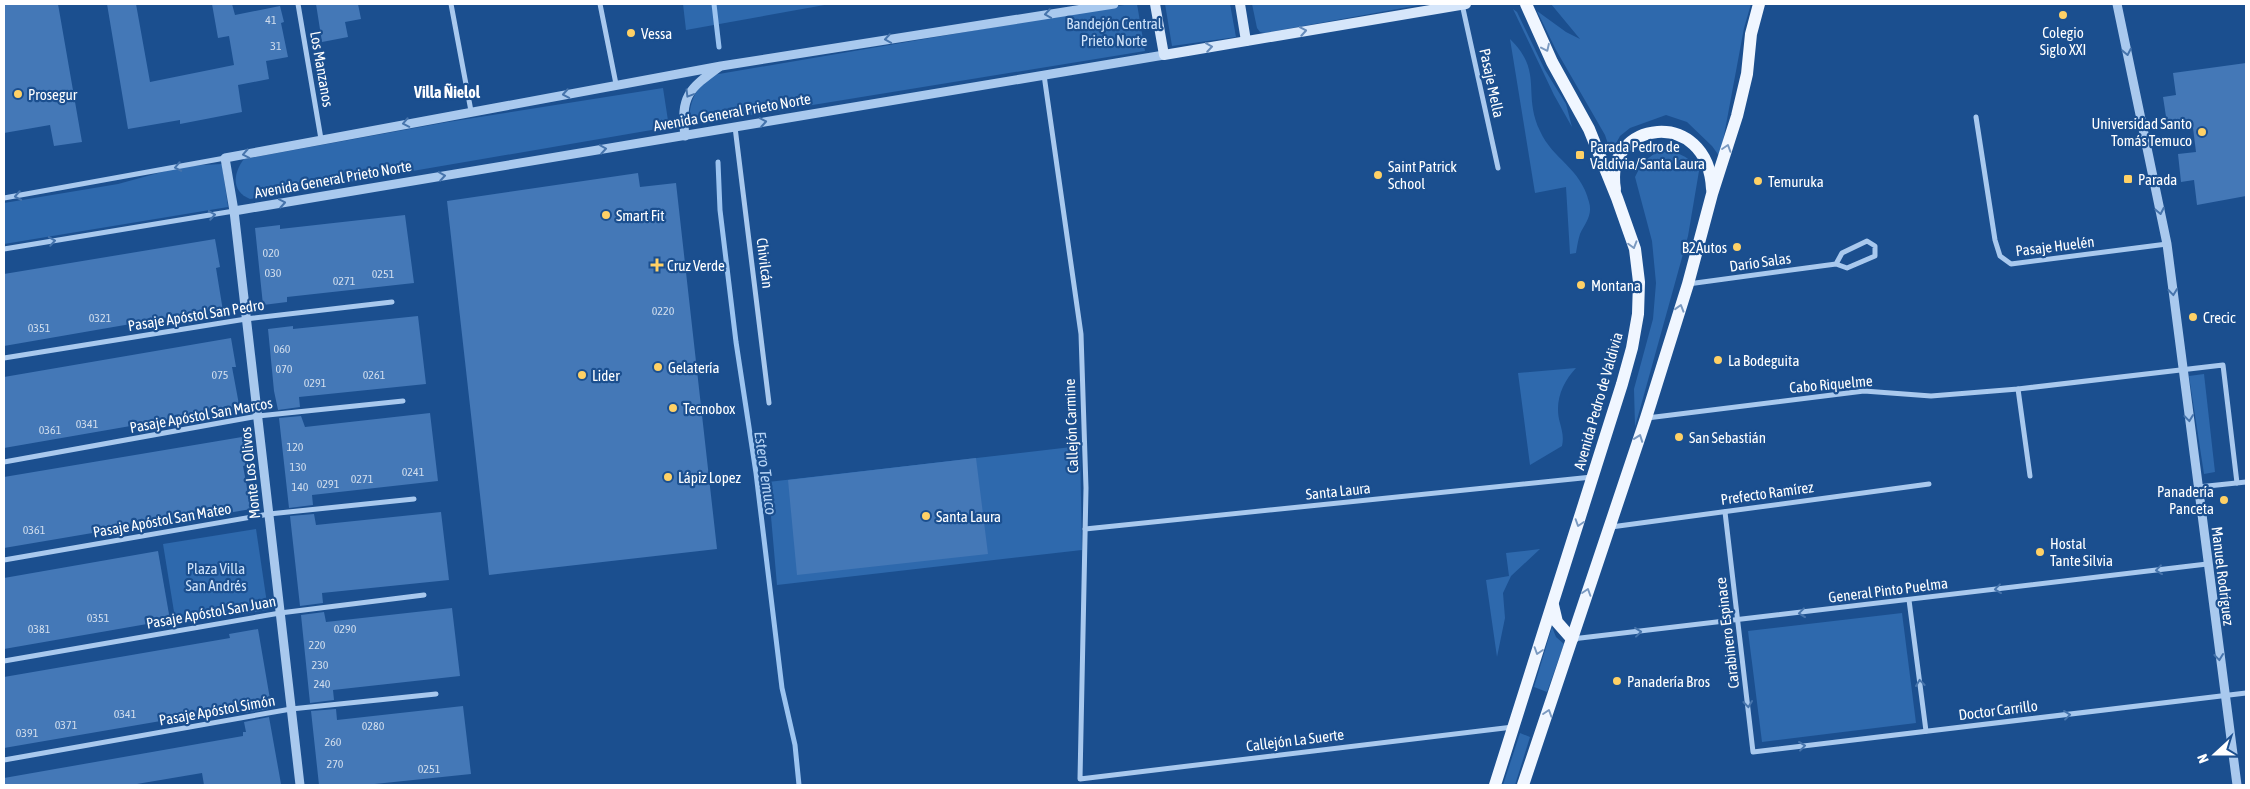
<svg xmlns="http://www.w3.org/2000/svg" width="2250" height="789" viewBox="0 0 2250 789" font-family="'Asap Condensed',sans-serif">
  <style>
    .green { fill: #2e69ad }
    .lines { fill: none; stroke-linecap: round; stroke-linejoin: round }
    .stream { stroke: #9cc4f0; stroke-width: 5 }
    .building { fill: #4478b7 }
    .minor { stroke: #a9c9ee; stroke-width: 5 }
    .tertiary { stroke: #a9c9ee; stroke-width: 9 }
    .secondary { stroke: #d6e6fa; stroke-width: 10 }
    .primary { stroke: #f0f6ff; stroke-width: 12 }
    .oneway { stroke: #4674ac }
    .oneway2 { stroke: #668bba }
    .oneway3 { stroke: #7b9ac1 }
    .poi-dot { fill: #ffd166; stroke: #1b4f8f; stroke-width: 2 }
    .labels { text-anchor: middle; dominant-baseline: central; stroke-width: 4.5; stroke-linejoin: round; paint-order: stroke }
    .number-label { font-size: 12px; fill: #d0dded }
    .park-label { font-size: 15px; fill: #cfe3fa; stroke: #1b4f8f }
    .poi-label { font-size: 15px; fill: #fff; stroke: #1b4f8f; text-anchor: start }
    .street-label { font-size: 15px; fill: #fff; stroke: #1b4f8f }
    .neighbourhood-label { font-size: 16px; font-weight: bold; fill: #fff; stroke: #1b4f8f }
    .water-label { font-size: 16px; font-style: italic; fill: #b5d3f5; stroke: #1b4f8f }
  </style>
  <rect width="100%" height="100%" fill="#1b4f8f"/>
  <g class="green">
    <path d="M683 4H830L686 30Z"/>
    <path d="M1130 4H1137L1145 51 689 125C689 103 694 88 713 75Z"/>
    <path d="M1165 4H1230L1236 37 1172 46Z"/>
    <path d="M1252 4H1425L1265 33 1260 32 1257 28Z"/>
    <path d="M1551 4H1751L1744 28 1720 157 1712 146 1687 122 1666 115 1630 128 1620 136 1611 153 1605 135 1556 50 1537 11 1566 32 1580 39Z"/>
    <path d="M1513 9 1517 12 1545 70 1566 104 1572 127 1554 95Z"/>
    <path d="M1510 39C1544 72 1522 94 1540 131 1553 160 1580 167 1589 202 1593 215 1585 223 1580 234 1578 240 1577 247 1576 253L1570 254 1566 187 1535 193Z"/>
    <path d="M663 88 669 127 250 199C231 192 233 173 244 159L448 122Z"/>
    <path d="M1661 152C1679 151 1689 156 1699 171L1688 236 1635 427 1634 389 1653 319 1656 283 1652 241 1635 177 1642 163 1654 154Z"/>
    <path d="M222 164 228 207 4 244V203L118 184 184 166Z"/>
    <path d="M1576 368C1562 383 1554 402 1560 423 1562 431 1564 437 1562 446L1530 465 1518 373Z"/>
    <path d="M2204 374 2215 472 2204 474 2189 376Z"/>
    <path d="M1080 446 1082 550 777 585 768 482Z"/>
    <path d="M256 529 268 610 176 624 163 544Z"/>
    <path d="M1540 549 1511 576 1503 593 1505 618 1497 657 1486 580 1509 576 1506 553Z"/>
    <path d="M1902 613 1916 723 1762 742 1748 631Z"/>
    <path d="M1552 627 1556 637 1564 644 1547 692 1534 687Z"/>
    <path d="M1520 733 1530 737 1515 785H1503Z"/>
  </g>
  <g class="lines">
    <g class="stream">
      <path d="M714 4 719 47"/>
      <path d="M718 162 720 210 736 342 756 473 782 688 795 745 799 785"/>
    </g>
  </g>
  <g class="building">
    <path d="M4 4H58L82 142 54 146 50 125 4 133Z"/>
    <path d="M107 4H136L150 82 234 65 229 36 218 38 212 4H232L235 15 280 6 284 22 281 23 288 57 266 61 269 79 238 85 242 112 180 124V120L128 129Z"/>
    <path d="M316 4H358L361 19 345 22 348 37 322 42Z"/>
    <path d="M2246 63V196L2197 205 2194 180 2181 182 2178 154 2196 152 2192 120 2167 123 2163 97 2176 95 2173 73Z"/>
    <path d="M638 173 640 187 676 183 717 549 489 575 447 201Z"/>
    <path d="M405 215 414 283 287 297V302L263 305 255 228 280 225V229Z"/>
    <path d="M215 239 220 267 216 268 223 311 195 316 194 313 4 346V274Z"/>
    <path d="M418 316 426 384 299 397 300 407 278 410 274 391 268 329 293 326V329Z"/>
    <path d="M231 338 236 367H232L240 410 211 415V412L4 448V377Z"/>
    <path d="M430 413 438 481 312 495 313 505 289 508 279 418 301 416 305 427Z"/>
    <path d="M242 437 247 465 243 466 251 509 222 514V511L4 548V477Z"/>
    <path d="M976 458 988 554 797 575 788 480Z"/>
    <path d="M441 512 449 580 322 593 323 603 300 606 290 516 314 514 316 525Z"/>
    <path d="M158 551 170 620 4 649V578Z"/>
    <path d="M452 608 460 676 333 690 334 700 310 703 301 615 324 612 326 622Z"/>
    <path d="M258 629 271 705 267 706 268 709 243 713 242 707 4 748V677L230 638 229 634Z"/>
    <path d="M463 706 471 774 365 785H319L311 711 336 709 337 720Z"/>
    <path d="M269 717 281 784 204 785 202 773 131 785H4V778L243 736V732H246L244 722Z"/>
  </g>
  <g class="lines">
    <g class="minor">
      <path d="M298 4 321 139"/>
      <path d="M451 4 471 111"/>
      <path d="M600 4 616 84"/>
      <path d="M1462 4 1498 168"/>
      <path d="M1044 75 1081 334 1086 488 1080 779 1513 727"/>
      <path d="M1976 117 1995 240 2000 256 2011 264 2167 244"/>
      <path d="M735 127 769 403"/>
      <path d="M4 198 225 158"/>
      <path d="M4 249 234 211"/>
      <path d="M1688 284 1836 264 1847 268 1875 256V246L1867 241 1842 253 1836 264"/>
      <path d="M4 358 246 319 392 302"/>
      <path d="M2018 389 2030 476"/>
      <path d="M1647 418 1864 391 1931 396 2018 389 2223 365 2237 483"/>
      <path d="M4 462 258 416 403 401"/>
      <path d="M2198 487 2246 482"/>
      <path d="M1725 512 1753 752 2246 693"/>
      <path d="M1611 527 1929 484"/>
      <path d="M1085 529 1592 477"/>
      <path d="M4 560 269 514 414 499"/>
      <path d="M1909 600 1926 731"/>
      <path d="M1572 639 2207 564"/>
      <path d="M4 661 280 613 424 595"/>
      <path d="M4 760 291 709 436 694"/>
    </g>
    <g class="tertiary">
      <path d="M2117 4 2167 244 2237 785"/>
      <path d="M685 136C680 96 689 89 719 67"/>
      <path d="M234 211 1164 55"/>
      <path d="M300 785 234 211 225 158 721 66 1114 4"/>
    </g>
    <g class="secondary">
      <path d="M1155 4 1164 55 1466 4"/>
      <path d="M1240 4 1246 41"/>
    </g>
    <g class="primary">
      <path d="M1615 189C1603 120 1708 106 1712 189"/>
      <path d="M1553 605 1557 622 1572 639"/>
      <path d="M1495 785 1622 384 1632 348 1638 314 1639 282 1635 249 1617 198 1589 129 1552 62 1526 4"/>
      <path d="M1523 785 1646 418 1688 284 1712 194 1737 116 1747 74 1751 34 1759 4"/>
    </g>
  </g>
  <defs><path id="oneway-chevron" d="M-2-3.5L2.5 0L-2 3.5" fill="none" stroke-width="1.6" stroke-linecap="round" stroke-linejoin="round" transform="scale(1.25)"/></defs>
  <g class="oneway">
    <use href="#oneway-chevron" transform="translate(1048 14) rotate(171)"/>
    <use href="#oneway-chevron" transform="translate(888 39) rotate(171)"/>
    <use href="#oneway-chevron" transform="translate(2127 52) rotate(79)"/>
    <use href="#oneway-chevron" transform="translate(566 94) rotate(170)"/>
    <use href="#oneway-chevron" transform="translate(689 94) rotate(121)"/>
    <use href="#oneway-chevron" transform="translate(763 122) rotate(-10)"/>
    <use href="#oneway-chevron" transform="translate(406 123) rotate(169)"/>
    <use href="#oneway-chevron" transform="translate(603 149) rotate(-9)"/>
    <use href="#oneway-chevron" transform="translate(246 154) rotate(169)"/>
    <use href="#oneway-chevron" transform="translate(178 167) rotate(169)"/>
    <use href="#oneway-chevron" transform="translate(442 176) rotate(-9)"/>
    <use href="#oneway-chevron" transform="translate(18 196) rotate(170)"/>
    <use href="#oneway-chevron" transform="translate(282 203) rotate(-10)"/>
    <use href="#oneway-chevron" transform="translate(2160 211) rotate(79)"/>
    <use href="#oneway-chevron" transform="translate(212 215) rotate(-9)"/>
    <use href="#oneway-chevron" transform="translate(52 241) rotate(-9)"/>
    <use href="#oneway-chevron" transform="translate(2173 292) rotate(83)"/>
    <use href="#oneway-chevron" transform="translate(2189 418) rotate(83)"/>
    <use href="#oneway-chevron" transform="translate(2159 570) rotate(173)"/>
    <use href="#oneway-chevron" transform="translate(1998 589) rotate(173)"/>
    <use href="#oneway-chevron" transform="translate(1802 613) rotate(173)"/>
    <use href="#oneway-chevron" transform="translate(1638 632) rotate(-6)"/>
    <use href="#oneway-chevron" transform="translate(2219 657) rotate(83)"/>
    <use href="#oneway-chevron" transform="translate(1920 683) rotate(-97)"/>
    <use href="#oneway-chevron" transform="translate(1748 704) rotate(84)"/>
    <use href="#oneway-chevron" transform="translate(2067 715) rotate(-7)"/>
    <use href="#oneway-chevron" transform="translate(1802 746) rotate(-7)"/>
  </g>
  <g class="oneway2">
    <use href="#oneway-chevron" transform="translate(1303 31) rotate(-10)"/>
    <use href="#oneway-chevron" transform="translate(1209 47) rotate(-9)"/>
  </g>
  <g class="oneway3">
    <use href="#oneway-chevron" transform="translate(1546 48) rotate(65)"/>
    <use href="#oneway-chevron" transform="translate(1727 148) rotate(-72)"/>
    <use href="#oneway-chevron" transform="translate(1633 245) rotate(74)"/>
    <use href="#oneway-chevron" transform="translate(1680 308) rotate(-73)"/>
    <use href="#oneway-chevron" transform="translate(1639 438) rotate(-70)"/>
    <use href="#oneway-chevron" transform="translate(1579 523) rotate(108)"/>
    <use href="#oneway-chevron" transform="translate(1587 592) rotate(-72)"/>
    <use href="#oneway-chevron" transform="translate(1538 651) rotate(108)"/>
    <use href="#oneway-chevron" transform="translate(1548 713) rotate(-72)"/>
  </g>
  <g class="poi-dot">
    <circle cx="2063" cy="15" r="5"/>
    <circle cx="631" cy="33" r="5"/>
    <circle cx="18" cy="94" r="5"/>
    <circle cx="2202" cy="132" r="5"/>
    <rect x="1575" y="150" width="10" height="10" rx="2.5"/>
    <circle cx="1378" cy="175" r="5"/>
    <rect x="2123" y="174" width="10" height="10" rx="2.5"/>
    <circle cx="1758" cy="181" r="5"/>
    <circle cx="606" cy="215" r="5"/>
    <circle cx="1737" cy="247" r="5"/>
    <path d="M654.5 257.5h5v5h5v5h-5v5h-5v-5h-5v-5h5z"/>
    <circle cx="1581" cy="285" r="5"/>
    <circle cx="2193" cy="317" r="5"/>
    <circle cx="1718" cy="360" r="5"/>
    <circle cx="658" cy="367" r="5"/>
    <circle cx="582" cy="375" r="5"/>
    <circle cx="673" cy="408" r="5"/>
    <circle cx="1679" cy="437" r="5"/>
    <circle cx="668" cy="477" r="5"/>
    <circle cx="2224" cy="500" r="5"/>
    <circle cx="926" cy="516" r="5"/>
    <circle cx="2040" cy="552" r="5"/>
    <circle cx="1617" cy="681" r="5"/>
  </g>
  <g class="labels">
    <g class="number-label">
      <text x="271" y="20">41</text>
      <text x="276" y="46">31</text>
      <text x="271" y="253">020</text>
      <text x="273" y="273">030</text>
      <text x="383" y="274">0251</text>
      <text x="344" y="281">0271</text>
      <text x="663" y="311">0220</text>
      <text x="100" y="318">0321</text>
      <text x="39" y="328">0351</text>
      <text x="282" y="349">060</text>
      <text x="284" y="369">070</text>
      <text x="220" y="375">075</text>
      <text x="374" y="375">0261</text>
      <text x="315" y="383">0291</text>
      <text x="87" y="424">0341</text>
      <text x="50" y="430">0361</text>
      <text x="295" y="447">120</text>
      <text x="298" y="467">130</text>
      <text x="413" y="472">0241</text>
      <text x="362" y="479">0271</text>
      <text x="328" y="484">0291</text>
      <text x="300" y="487">140</text>
      <text x="34" y="530">0361</text>
      <text x="98" y="618">0351</text>
      <text x="39" y="629">0381</text>
      <text x="345" y="629">0290</text>
      <text x="317" y="645">220</text>
      <text x="320" y="665">230</text>
      <text x="322" y="684">240</text>
      <text x="125" y="714">0341</text>
      <text x="66" y="725">0371</text>
      <text x="373" y="726">0280</text>
      <text x="27" y="733">0391</text>
      <text x="333" y="742">260</text>
      <text x="335" y="764">270</text>
      <text x="429" y="769">0251</text>
    </g>
    <g class="park-label">
      <text x="1114" y="23">Bandejón Central<tspan x="1114" dy="17">Prieto Norte</tspan></text>
      <text x="216" y="568">Plaza Villa<tspan x="216" dy="17">San Andrés</tspan></text>
    </g>
    <g class="poi-label">
      <text x="2063" y="32" text-anchor="middle">Colegio<tspan x="2063" dy="17">Siglo XXI</tspan></text>
      <text x="641" y="33">Vessa</text>
      <text x="28" y="94">Prosegur</text>
      <text x="2192" y="123" text-anchor="end">Universidad Santo<tspan x="2192" dy="17">Tomás Temuco</tspan></text>
      <text x="1590" y="146">Parada Pedro de<tspan x="1590" dy="17">Valdivia/Santa Laura</tspan></text>
      <text x="1388" y="166">Saint Patrick<tspan x="1388" dy="17">School</tspan></text>
      <text x="2138" y="179">Parada</text>
      <text x="1768" y="181">Temuruka</text>
      <text x="616" y="215">Smart Fit</text>
      <text x="1727" y="247" text-anchor="end">B2Autos</text>
      <text x="667" y="265">Cruz Verde</text>
      <text x="1591" y="285">Montana</text>
      <text x="2203" y="317">Crecic</text>
      <text x="1728" y="360">La Bodeguita</text>
      <text x="668" y="367">Gelatería</text>
      <text x="592" y="375">Lider</text>
      <text x="683" y="408">Tecnobox</text>
      <text x="1689" y="437">San Sebastián</text>
      <text x="678" y="477">Lápiz Lopez</text>
      <text x="2214" y="491" text-anchor="end">Panadería<tspan x="2214" dy="17">Panceta</tspan></text>
      <text x="936" y="516">Santa Laura</text>
      <text x="2050" y="543">Hostal<tspan x="2050" dy="17">Tante Silvia</tspan></text>
      <text x="1627" y="681">Panadería Bros</text>
    </g>
    <g class="street-label">
      <text transform="translate(322 69) rotate(80)">Los Manzanos</text>
      <text transform="translate(1492 83) rotate(78)">Pasaje Mella</text>
      <text transform="translate(732 112) rotate(-10)">Avenida General Prieto Norte</text>
      <text transform="translate(333 179) rotate(-10)">Avenida General Prieto Norte</text>
      <text transform="translate(2055 246) rotate(-7)">Pasaje Huelén</text>
      <text transform="translate(1760 262) rotate(-8)">Darío Salas</text>
      <text transform="translate(765 263) rotate(83)">Chivilcán</text>
      <text transform="translate(196 315) rotate(-9)">Pasaje Apóstol San Pedro</text>
      <text transform="translate(1831 384) rotate(-5)">Cabo Riquelme</text>
      <text transform="translate(1598 401) rotate(-74)">Avenida Pedro de Valdivia</text>
      <text transform="translate(201 415) rotate(-10)">Pasaje Apóstol San Marcos</text>
      <text transform="translate(1071 426) rotate(-92)">Callejón Carmine</text>
      <text transform="translate(250 473) rotate(-96)">Monte Los Olivos</text>
      <text transform="translate(1338 491) rotate(-6)">Santa Laura</text>
      <text transform="translate(1767 493) rotate(-8)">Prefecto Ramírez</text>
      <text transform="translate(162 520) rotate(-10)">Pasaje Apóstol San Mateo</text>
      <text transform="translate(2223 576) rotate(83)">Manuel Rodríguez</text>
      <text transform="translate(1888 590) rotate(-7)">General Pinto Puelma</text>
      <text transform="translate(211 612) rotate(-10)">Pasaje Apóstol San Juan</text>
      <text transform="translate(1727 633) rotate(-97)">Carabinero Espinace</text>
      <text transform="translate(217 710) rotate(-10)">Pasaje Apóstol Simón</text>
      <text transform="translate(1998 710) rotate(-7)">Doctor Carrillo</text>
      <text transform="translate(1295 740) rotate(-7)">Callejón La Suerte</text>
    </g>
    <g class="neighbourhood-label">
      <text x="447" y="92">Villa Ñielol</text>
    </g>
    <g class="water-label">
      <text transform="translate(766 473) rotate(82)">Estero Temuco</text>
    </g>
  </g>
  <rect width="2250" height="789" fill="none" stroke="#ffffff" stroke-width="10"/>
  <g transform="translate(2215 754) rotate(249)" stroke="#1b4f8f" stroke-width="4" paint-order="stroke">
  <path d="M0-4L9 19L0 12L-9 19Z" fill="#ffffff"/>
  <text y="-8" font-size="14" font-weight="bold" text-anchor="middle" fill="#ffffff">N</text>
  </g>
</svg>
